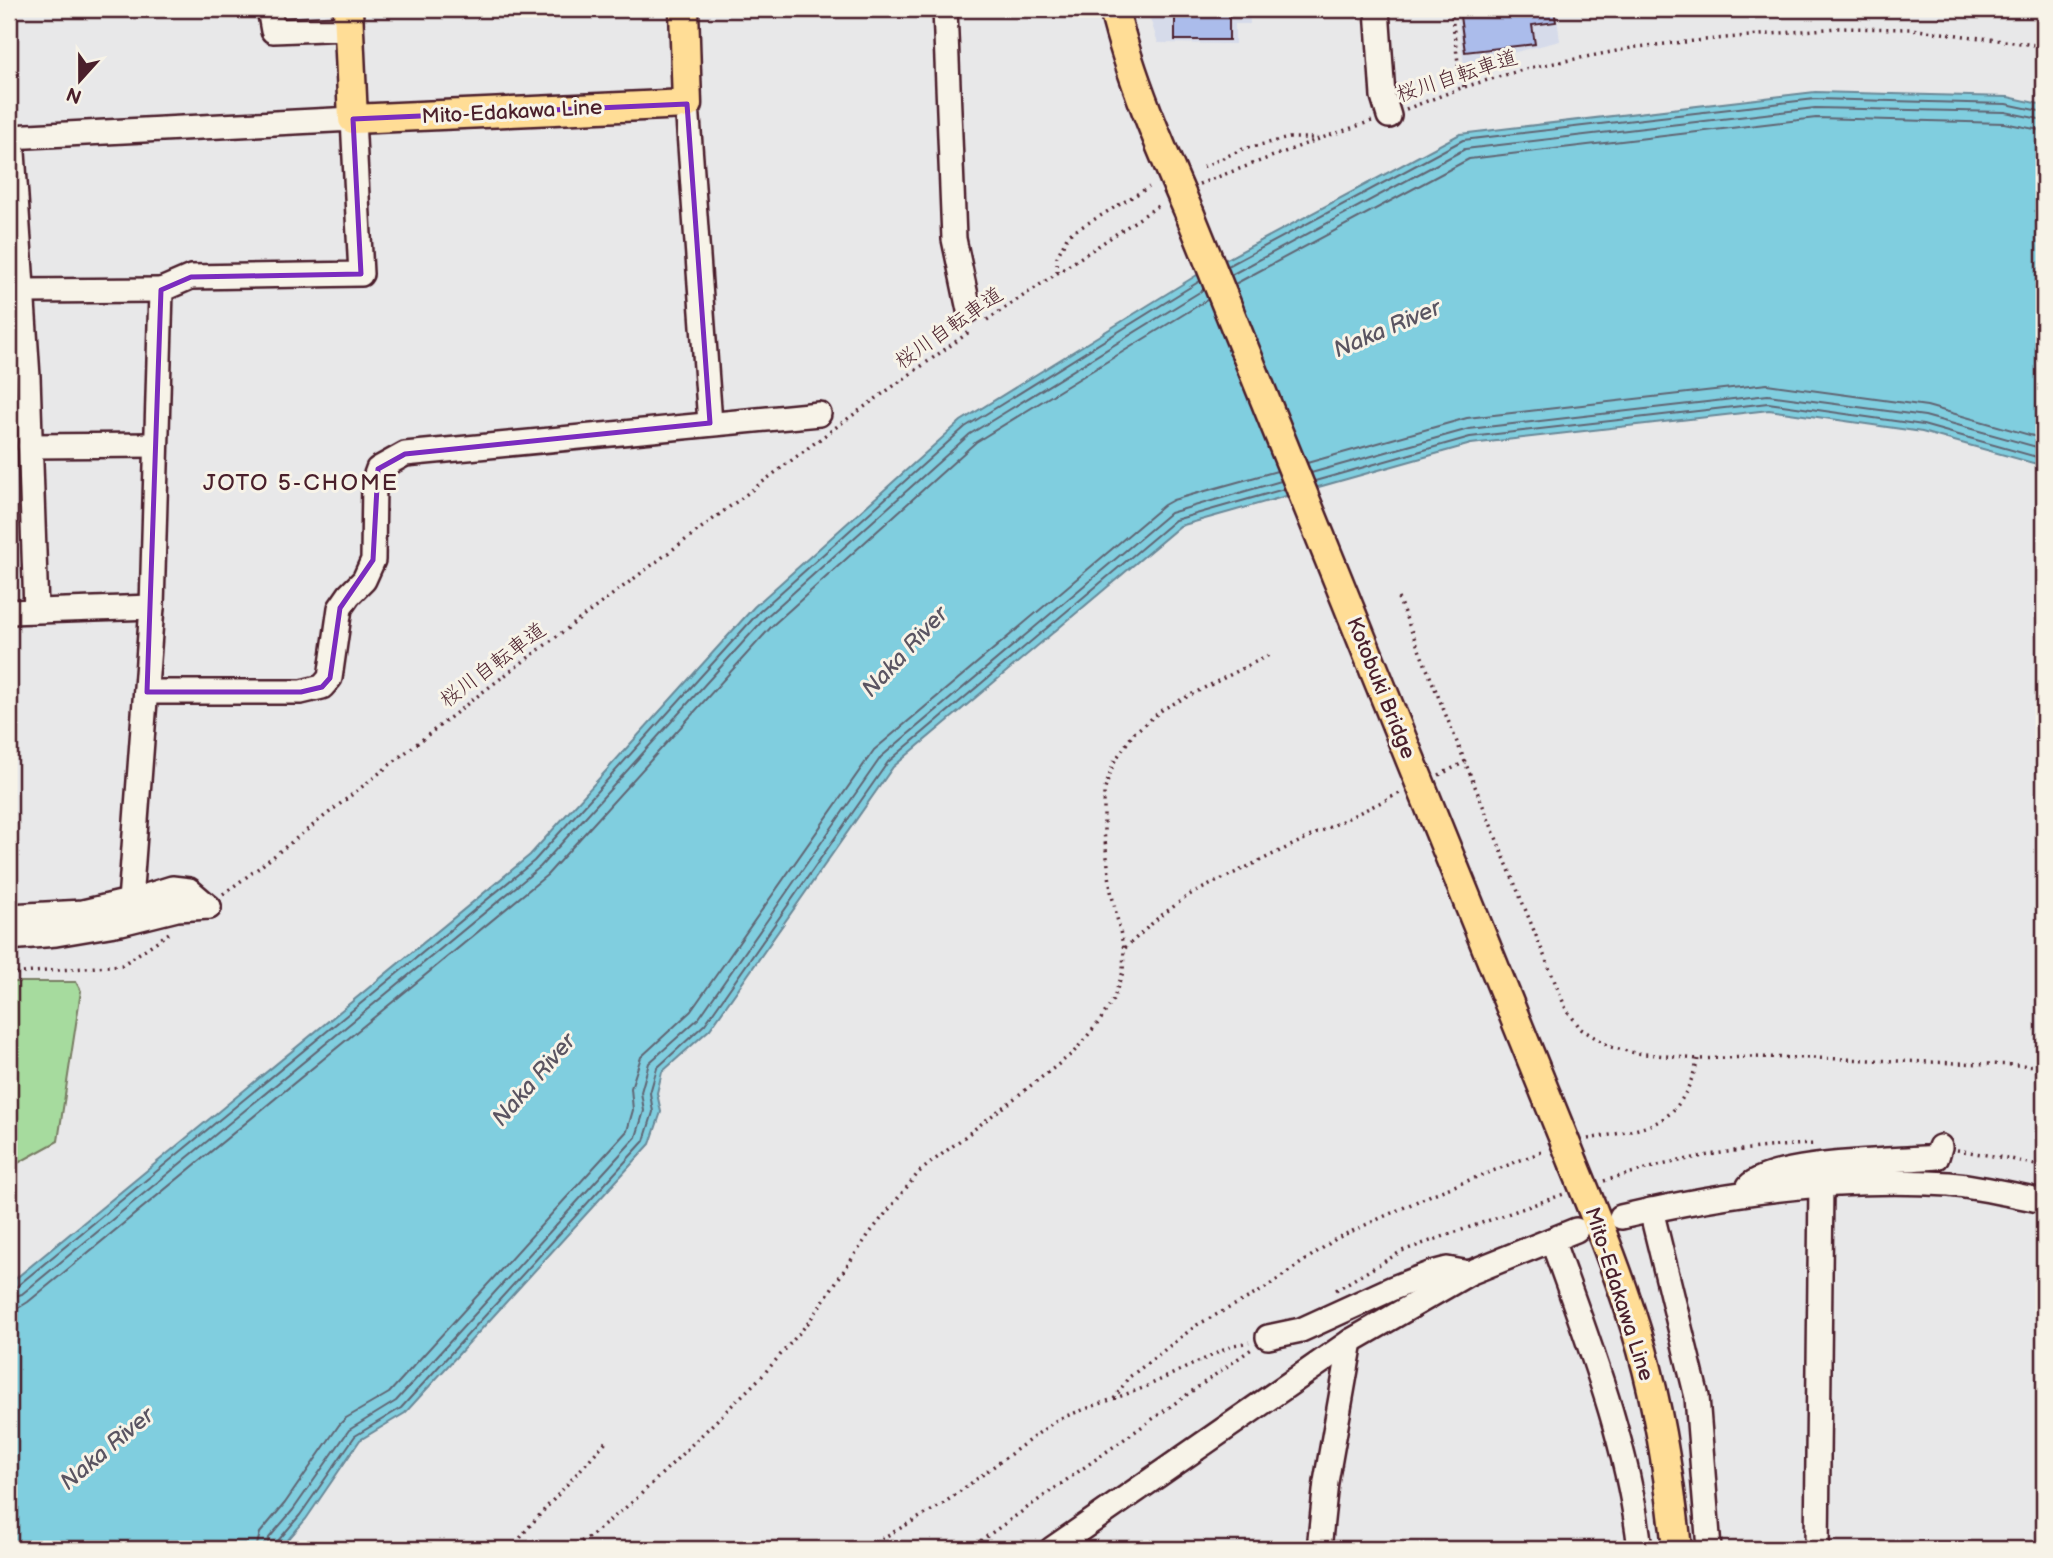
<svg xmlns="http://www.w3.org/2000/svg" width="2053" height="1558" viewBox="0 0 2053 1558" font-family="'Balsamiq Sans','Klee One',sans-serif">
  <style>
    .built { fill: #d6dbea }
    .green { fill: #a6db9e; stroke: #787d64; stroke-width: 2 }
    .water { fill: #80cedf; stroke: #6a8897; stroke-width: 2 }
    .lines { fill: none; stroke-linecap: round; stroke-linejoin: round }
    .shore { stroke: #606573; stroke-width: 2 }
    .building { fill: #abbceb; stroke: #4a1f2b; stroke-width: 2 }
    .minor-casing { stroke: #4a1f2b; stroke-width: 28 }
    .major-casing { stroke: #4a1f2b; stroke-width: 33 }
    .path { stroke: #4a1f2b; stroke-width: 3.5; stroke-dasharray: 2 5; stroke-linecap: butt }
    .minor { stroke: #f7f3e8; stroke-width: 23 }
    .major { stroke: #ffdd96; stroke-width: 28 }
    .major-bridge-casing { stroke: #4a1f2b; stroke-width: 33; stroke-linecap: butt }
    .major-bridge { stroke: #ffdd96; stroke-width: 28 }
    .marked { fill: none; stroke: #7b2cbf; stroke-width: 5; stroke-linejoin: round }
    .labels { text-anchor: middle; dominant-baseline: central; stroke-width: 6; stroke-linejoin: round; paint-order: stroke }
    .street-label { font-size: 21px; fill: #4a1f2b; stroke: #f7f3e8 }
    .water-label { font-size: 23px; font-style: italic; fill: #5a5461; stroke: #f7f3e8 }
    .neighbourhood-label { font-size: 23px; letter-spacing: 2px; fill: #4a1f2b; stroke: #f7f3e8 }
  </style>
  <rect width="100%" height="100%" fill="#e8e8e9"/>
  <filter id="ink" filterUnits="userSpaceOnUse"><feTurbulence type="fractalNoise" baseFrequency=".0143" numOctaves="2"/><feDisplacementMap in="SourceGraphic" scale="14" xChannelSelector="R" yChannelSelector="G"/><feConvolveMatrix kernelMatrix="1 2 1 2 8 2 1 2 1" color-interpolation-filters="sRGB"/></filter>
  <g filter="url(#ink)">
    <g class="built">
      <path d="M1147 9H1249L1250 24H1235V44L1158 43Z"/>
      <path d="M1456 9H1556L1560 41 1464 65Z"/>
    </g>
    <path class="green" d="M9 982H76L81 991 58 1141 9 1168Z"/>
    <path class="water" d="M1815 92 2008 97 2044 105V466L1922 432 1769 410 1471 444 1180 526 893 767 710 1029 662 1072 657 1093 661 1112 650 1144 405 1413 360 1440 306 1519 280 1549H9V1284L530 855 754 607 961 421 1197 275 1460 134Z"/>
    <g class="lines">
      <g class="shore">
        <path d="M1228 266 1463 140 1815 99 2006 104 2044 112"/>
        <path d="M1231 275 1465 149 1815 108 2005 112 2044 120"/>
        <path d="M1235 284 1469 159 1816 118 2004 123 2044 131"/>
        <path d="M1307 463 1467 418 1767 384 1927 406 2044 439"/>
        <path d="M1311 473 1469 429 1768 395 1925 416 2044 449"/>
        <path d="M1315 481 1470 437 1768 403 1923 425 2044 459"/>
        <path d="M9 1289 16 1287 534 861 759 612 965 427 1200 281"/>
        <path d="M9 1298 22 1294 540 867 765 618 970 434 1203 290"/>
        <path d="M9 1308 20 1307 28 1302 547 875 773 625 976 442 1207 300"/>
        <path d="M256 1549 260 1533 285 1503 339 1425 346 1418 389 1393 627 1131 633 1110 631 1088 641 1057 691 1011 874 750 1164 505 1173 500 1277 471"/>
        <path d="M267 1549 269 1538 293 1510 349 1430 396 1401 636 1137 644 1111 641 1092 649 1063 699 1018 881 757 1170 513 1281 481"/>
        <path d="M275 1549 277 1542 300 1515 355 1436 401 1408 644 1141 653 1112 650 1093 657 1068 705 1024 888 762 1175 520 1284 489"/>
      </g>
    </g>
    <g class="building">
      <rect x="1175" y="9" width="54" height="31"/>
      <path d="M1459 9H1554L1556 22 1532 25 1535 44 1465 52Z"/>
    </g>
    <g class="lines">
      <defs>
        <g id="minor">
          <path d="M269 9 273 31 349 28"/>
          <path d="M945 9 954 239 969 310"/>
          <path d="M1377 9 1383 96 1389 116"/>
          <path d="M687 104 710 423"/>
          <path d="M9 137 353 119 361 274 191 277 161 290 152 607 130 901 172 888 189 890 209 907"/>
          <path d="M12 137 28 377 36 610"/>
          <path d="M23 291 161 290"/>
          <path d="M30 446 156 445"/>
          <path d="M9 612 152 607"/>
          <path d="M147 692H301L322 687 330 678 340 608 349 595 364 580 373 560 374 480 378 469 405 454 819 414"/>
          <path d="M9 916 83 912 130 901"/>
          <path d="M9 938 56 934 121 923 177 909 209 907"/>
          <path d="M1749 1186C1775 1161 1897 1161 1937 1157L1940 1147"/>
          <path d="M1651 1210 1697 1397 1709 1549"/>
          <path d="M1621 1217C1728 1192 1840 1177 1949 1184 1981 1187 2013 1195 2044 1201"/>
          <path d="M1552 1240C1588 1341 1628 1442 1640 1549"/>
          <path d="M1268 1337 1301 1330 1393 1288 1432 1273 1447 1269 1469 1273"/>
          <path d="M1052 1549 1351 1341 1469 1273 1576 1230"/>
          <path d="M1319 1549 1326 1482 1351 1341"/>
          <path d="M1817 1549 1821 1184"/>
        </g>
        <g id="major">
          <path d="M348 9 353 119 687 104 684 9"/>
          <path d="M1114 9C1130 77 1161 148 1189 212"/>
          <path d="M1574 1164C1599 1225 1624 1286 1642 1350 1660 1414 1670 1482 1677 1549"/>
        </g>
      </defs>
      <use href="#minor" class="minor-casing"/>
      <use href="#major" class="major-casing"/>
      <g class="path">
        <path d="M1451 9 1459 70 1464 87"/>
        <path d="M1406 109 1464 87 1529 68 1637 47 1704 40 1837 28 1910 29 2044 46"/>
        <path d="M1203 167 1243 149 1289 138H1317"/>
        <path d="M1199 184 1319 139 1372 121"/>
        <path d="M1057 272V257L1068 235 1149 187"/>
        <path d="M987 320 1161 204"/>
        <path d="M1398 598 1566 1009 1581 1029 1611 1047 1635 1053 1698 1059 1750 1057 1814 1058 2044 1066"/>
        <path d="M1439 775 1465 762"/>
        <path d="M223 894 256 870 480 694 832 430 972 330"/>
        <path d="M1125 948 1158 918 1189 895 1400 793"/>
        <path d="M9 974 122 965 169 933"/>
        <path d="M1588 1139C1651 1127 1679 1129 1698 1059"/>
        <path d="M1957 1150 2011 1159 2044 1167"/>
        <path d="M1604 1181C1675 1159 1743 1146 1817 1144"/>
        <path d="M1336 1290 1402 1251 1564 1194"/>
        <path d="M1114 1399 1128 1378 1197 1325 1261 1291 1337 1238 1431 1195 1544 1151"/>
        <path d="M512 1549 527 1529 608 1439"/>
        <path d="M569 1549 591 1536 636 1499 762 1376 808 1323 869 1234 919 1172 1073 1053 1099 1022 1113 1000 1123 972 1124 949 1111 891 1104 832V792L1114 762 1134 733 1163 709 1269 655"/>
        <path d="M863 1549 940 1506 1058 1419 1143 1388 1234 1345 1249 1342"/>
        <path d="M969 1549 1253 1348"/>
      </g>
      <use href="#minor" class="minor"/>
      <use href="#major" class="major"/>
      <defs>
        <path id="major-bridge" d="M1189 212 1574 1164"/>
      </defs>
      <use href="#major-bridge" class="major-bridge-casing"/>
      <use href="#major-bridge" class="major-bridge"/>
    </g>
  </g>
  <path class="marked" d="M687 104 710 423 405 454 378 469 373 560 340 608 330 678 322 687 301 692H147L161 290 191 277 361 274 353 119Z"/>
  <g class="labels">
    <g class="street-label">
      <text transform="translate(1457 76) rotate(-18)">桜川自転車道</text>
      <text transform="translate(512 112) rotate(-3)">Mito-Edakawa Line</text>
      <text transform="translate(949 328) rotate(-35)">桜川自転車道</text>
      <text transform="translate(493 665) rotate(-37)">桜川自転車道</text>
      <text transform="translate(1381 688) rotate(68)">Kotobuki Bridge</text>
      <text transform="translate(1619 1294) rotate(72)">Mito-Edakawa Line</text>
    </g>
    <g class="water-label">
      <text transform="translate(1387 329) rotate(-23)">Naka River</text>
      <text transform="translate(905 652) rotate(-47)">Naka River</text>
      <text transform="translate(534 1080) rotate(-49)">Naka River</text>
      <text transform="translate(107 1449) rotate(-40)">Naka River</text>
    </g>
    <g class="neighbourhood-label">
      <text x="301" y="483">JOTO 5-CHOME</text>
    </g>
  </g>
  <rect width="2053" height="1558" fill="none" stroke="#f7f3e8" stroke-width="35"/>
  <rect x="18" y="18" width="2018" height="1523" fill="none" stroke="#4a1f2b" stroke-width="2.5" filter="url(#ink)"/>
  <g transform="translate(80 80) rotate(201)" stroke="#f7f3e8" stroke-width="5" paint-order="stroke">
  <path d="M0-5L12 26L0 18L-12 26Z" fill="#4a1f2b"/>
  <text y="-10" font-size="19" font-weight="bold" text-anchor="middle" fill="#4a1f2b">N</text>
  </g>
</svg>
